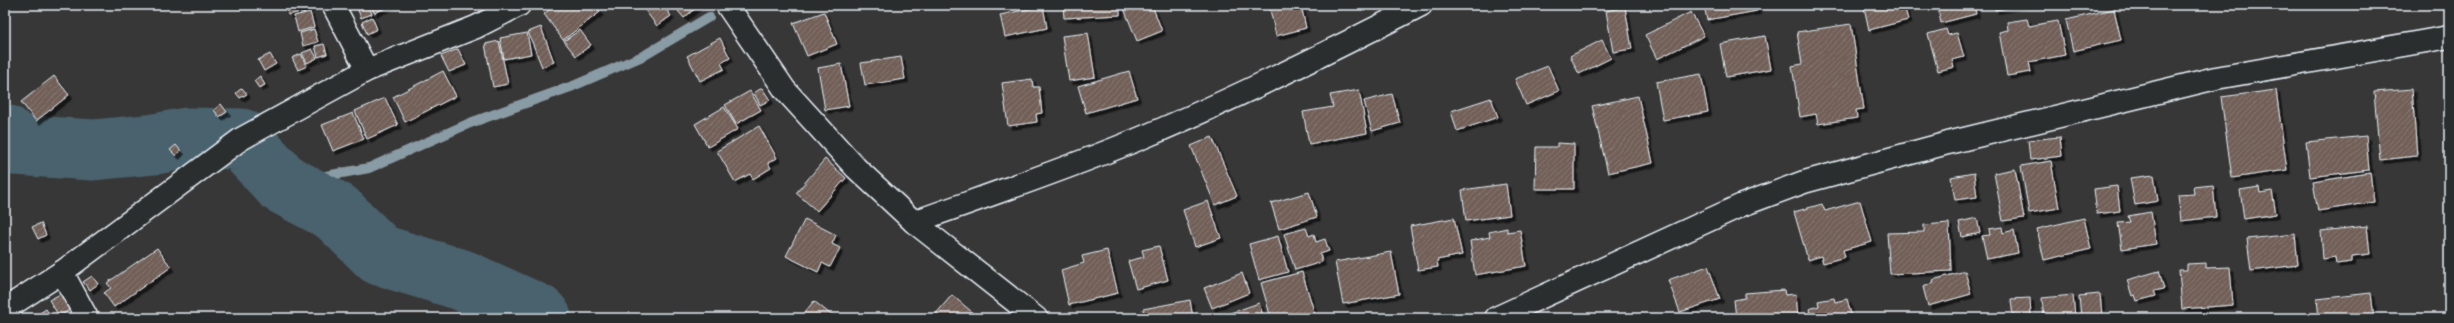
<svg xmlns="http://www.w3.org/2000/svg" width="2454" height="323" viewBox="0 0 2454 323" font-family="'Balsamiq Sans',sans-serif">
  <style>
    .lines { fill: none; stroke-linecap: round; stroke-linejoin: round }
    .stream { stroke: #899ba5; stroke-width: 10 }
    .river { stroke: #49626d; stroke-width: 61 }
    .building { fill: url(#building-hatch); stroke: #e8f1f8; filter: url(#shadow) }
    .street-casing { stroke: #e8f1f8; stroke-width: 25 }
    .path { stroke: #e8f1f8; stroke-width: 2.5; stroke-dasharray: 4 3; stroke-linecap: butt }
    .street { stroke: #2a2d2e; stroke-width: 22 }
  </style>
  <defs>
    <pattern id="building-hatch" width="6" height="6" patternUnits="userSpaceOnUse"><rect width="6" height="6" fill="#726159"/><path d="M-1 1l2-2M0 6l6-6M5 7l2-2" fill="none" stroke="#867872"/></pattern>
    <filter id="shadow"><feDropShadow dx="3.5" dy="3.5" stdDeviation="0" flood-color="#0009"/></filter>
  </defs>
  <rect width="100%" height="100%" fill="#383737"/>
  <filter id="ink" filterUnits="userSpaceOnUse"><feTurbulence type="fractalNoise" baseFrequency=".025" numOctaves="2"/><feDisplacementMap in="SourceGraphic" scale="8" xChannelSelector="R" yChannelSelector="G"/><feConvolveMatrix kernelMatrix="1 2 1 2 8 2 1 2 1" color-interpolation-filters="sRGB"/></filter>
  <g filter="url(#ink)">
    <g class="lines">
      <path class="stream" d="M283 184 369 168 470 123 573 86 645 55 709 17"/>
      <path class="river" d="M5 135 15 145 93 150 155 144 187 138 241 139 283 184 336 212 380 255 462 280 537 314 541 318"/>
    </g>
    <g class="building">
      <path d="M286 5H307L309 10 288 15Z"/>
      <path d="M356 5H368L372 14 361 18Z"/>
      <path d="M371 5H392L374 13Z"/>
      <path d="M556 5H595L600 12 563 40 544 14Z"/>
      <path d="M641 5H663L671 16 657 26Z"/>
      <path d="M673 5H699L684 18Z"/>
      <path d="M1063 5H1120V15L1064 18Z"/>
      <path d="M1152 5 1162 31 1137 41 1123 6Z"/>
      <path d="M1269 5H1301L1306 28 1276 36Z"/>
      <path d="M1704 5H1756L1757 11 1707 20Z"/>
      <path d="M1872 5H1904L1908 20 1869 30 1864 7Z"/>
      <path d="M1937 5H1974L1976 14 1941 23Z"/>
      <path d="M1994 5H2025L1995 10Z"/>
      <path d="M1043 6 1047 28 1005 37 1000 15Z"/>
      <path d="M1625 7 1632 49 1613 52 1606 11Z"/>
      <path d="M2114 9 2121 40 2073 51 2066 20Z"/>
      <path d="M310 12 314 27 298 32 294 16Z"/>
      <path d="M824 12 837 44 807 56 793 23Z"/>
      <path d="M1691 12 1704 36 1657 59 1645 35Z"/>
      <path d="M372 17 377 29 367 34 362 22Z"/>
      <path d="M2027 19 2029 26 2058 21 2065 55 2029 62 2031 72 2007 76 1999 32 2008 30 2007 22Z"/>
      <path d="M1851 24 1864 109 1856 110 1857 118 1818 124 1816 114 1800 117 1792 66 1802 64 1797 32Z"/>
      <path d="M541 27 554 62 542 67 528 32Z"/>
      <path d="M314 29 318 42 303 46 300 33Z"/>
      <path d="M1946 29 1948 35 1957 33 1964 57 1952 60 1954 67 1938 71 1928 34Z"/>
      <path d="M580 30 591 45 576 56 564 41Z"/>
      <path d="M527 33 531 54 504 59 500 38Z"/>
      <path d="M1088 33 1095 77 1069 81 1062 36Z"/>
      <path d="M1765 36 1771 69 1726 77 1720 44Z"/>
      <path d="M720 38 730 58 721 63 724 69 700 81 687 56Z"/>
      <path d="M1602 40 1611 58 1579 74 1570 56Z"/>
      <path d="M499 41 508 84 493 87 485 44Z"/>
      <path d="M324 44 327 54 318 57 315 46Z"/>
      <path d="M312 49 317 58 307 63 302 53Z"/>
      <path d="M458 49 466 65 449 72 441 56Z"/>
      <path d="M270 54 276 64 264 71 258 60Z"/>
      <path d="M301 54 307 66 298 70 292 58Z"/>
      <path d="M901 57 905 79 865 85 861 63Z"/>
      <path d="M841 64 849 106 825 110 818 68Z"/>
      <path d="M1548 66 1559 91 1526 105 1515 79Z"/>
      <path d="M443 71 456 96 405 122 393 97Z"/>
      <path d="M1129 71 1137 98 1086 113 1078 86Z"/>
      <path d="M1701 74 1708 112 1663 120 1656 82Z"/>
      <path d="M54 76 69 95 36 121 21 102Z"/>
      <path d="M260 76 265 85 259 88 254 81Z"/>
      <path d="M1032 79 1033 87H1039L1042 113 1036 114 1037 122 1008 126 1002 83Z"/>
      <path d="M242 88 247 94 240 98 236 93Z"/>
      <path d="M762 88 770 100 760 105 754 93Z"/>
      <path d="M2412 89 2417 156 2380 160 2374 92Z"/>
      <path d="M1359 90 1367 133 1309 144 1303 112 1333 107 1330 95Z"/>
      <path d="M2276 90 2287 170 2232 178 2221 97Z"/>
      <path d="M750 91 761 110 736 124 725 105Z"/>
      <path d="M1392 94 1400 123 1372 131 1364 101Z"/>
      <path d="M1638 96 1653 163 1608 173 1592 106Z"/>
      <path d="M385 98 398 125 367 139 355 111Z"/>
      <path d="M1491 98 1498 117 1457 131 1451 111Z"/>
      <path d="M221 104 227 112 219 117 214 110Z"/>
      <path d="M724 107 738 129 708 147 695 124Z"/>
      <path d="M353 113 364 139 333 151 322 125Z"/>
      <path d="M759 126 777 158 768 163 771 168 753 179 750 174 735 182 717 151Z"/>
      <path d="M2366 136 2369 170 2310 177 2306 142Z"/>
      <path d="M1212 137 1237 196 1215 205 1191 146Z"/>
      <path d="M2060 137 2062 156 2030 160 2028 140Z"/>
      <path d="M1557 143 1574 144V189H1535L1536 147H1557Z"/>
      <path d="M176 145 181 151 176 156 170 150Z"/>
      <path d="M825 159 846 178 817 211 796 193Z"/>
      <path d="M2051 161 2059 208 2029 213 2021 166Z"/>
      <path d="M2015 169 2024 218 2003 221 1994 173Z"/>
      <path d="M1974 173 1977 197 1955 200 1951 177Z"/>
      <path d="M2370 173 2374 202 2318 211 2313 182Z"/>
      <path d="M2154 175 2158 201 2135 205 2130 178Z"/>
      <path d="M1506 184 1510 215 1466 221 1462 190Z"/>
      <path d="M2213 185 2216 217 2181 221 2178 195 2194 194 2193 187Z"/>
      <path d="M2117 186 2120 211 2097 214 2094 189Z"/>
      <path d="M2259 187 2260 193 2272 191 2276 214 2244 219 2240 190Z"/>
      <path d="M1309 192 1317 217 1279 229 1271 203Z"/>
      <path d="M1208 201 1221 238 1195 247 1183 210Z"/>
      <path d="M1860 201 1872 242 1843 250 1845 257 1823 263 1821 256 1808 260 1794 212 1822 204 1825 211Z"/>
      <path d="M2151 212 2156 244 2122 249 2118 223 2130 222 2128 216Z"/>
      <path d="M1454 218 1462 255 1437 260 1438 267 1418 270 1410 226Z"/>
      <path d="M1977 218 1980 233 1962 237 1959 222Z"/>
      <path d="M2084 218 2091 249 2044 260 2037 229Z"/>
      <path d="M805 219 836 235 832 244 840 248 830 267 822 263 818 272 786 256Z"/>
      <path d="M41 223 46 235 38 239 32 227Z"/>
      <path d="M1949 223 1951 271 1890 274 1887 233 1924 232V225Z"/>
      <path d="M2367 226 2370 254 2352 256V262L2336 264 2335 257 2323 259 2321 231Z"/>
      <path d="M2002 227 2003 233 2014 230 2018 253 1987 259 1982 236 1990 235 1989 229Z"/>
      <path d="M1306 228 1309 236 1314 234 1316 242 1325 239 1329 251 1320 254 1322 262 1295 270 1284 234Z"/>
      <path d="M1507 228V232L1520 230 1526 266 1475 275 1470 241 1490 237 1489 232Z"/>
      <path d="M2295 234 2298 265 2251 271 2247 239Z"/>
      <path d="M1278 236 1288 272 1259 280 1249 244Z"/>
      <path d="M1159 246 1168 280 1136 289 1128 261 1144 257 1142 250Z"/>
      <path d="M157 248 171 267 114 307 104 293 111 288 107 283Z"/>
      <path d="M1107 250 1118 293 1069 305 1061 270 1084 263 1082 256Z"/>
      <path d="M1391 252 1399 294 1343 304 1335 262Z"/>
      <path d="M2206 263V268L2230 267 2233 305 2182 309 2179 270H2187V264Z"/>
      <path d="M1708 266 1720 299 1680 312 1668 280Z"/>
      <path d="M1965 271 1971 294 1928 306 1923 287 1934 283 1933 280Z"/>
      <path d="M2159 271 2164 289 2154 291 2156 296 2137 301 2135 295 2132 296 2127 280Z"/>
      <path d="M1302 272 1316 318H1271L1261 283Z"/>
      <path d="M1242 273 1249 293 1212 308 1204 288Z"/>
      <path d="M92 276 98 284 90 290 83 282Z"/>
      <path d="M1784 290 1785 295 1796 294 1798 318H1736L1734 300 1745 298V293Z"/>
      <path d="M66 291 75 307 59 316 49 300Z"/>
      <path d="M2371 293 2374 318H2319L2317 299Z"/>
      <path d="M2100 294 2102 315 2081 317 2079 296Z"/>
      <path d="M952 295 979 318H936L934 316Z"/>
      <path d="M2073 295 2075 317 2044 318 2042 298Z"/>
      <path d="M1834 298 1835 302 1847 299 1852 318H1811L1809 309 1819 306 1818 301Z"/>
      <path d="M2030 298 2031 318H2013L2011 299Z"/>
      <path d="M1190 300 1193 318H1145L1143 309Z"/>
      <path d="M814 301 835 318H800Z"/>
      <path d="M1259 303 1264 318H1216Z"/>
      <path d="M46 309 52 318 34 317Z"/>
    </g>
    <g class="lines">
      <defs>
        <g id="street">
          <path d="M333 5 367 70"/>
          <path d="M727 5 785 90 856 168 914 222 1036 318"/>
          <path d="M914 222C992 194 1070 168 1146 136 1239 97 1331 51 1421 5"/>
          <path d="M62 272 87 318"/>
          <path d="M5 309 62 272 241 139 367 70 476 27 519 5"/>
          <path d="M1496 318 1742 205 1804 182 1948 143 2216 78 2449 37"/>
        </g>
      </defs>
      <use href="#street" class="street-casing"/>
      <path class="path" d="M5 9 9 5"/>
      <use href="#street" class="street"/>
    </g>
  </g>
  <rect width="2454" height="323" fill="none" stroke="#2a2d2e" stroke-width="20"/>
  <rect x="10" y="10" width="2434" height="303" fill="none" stroke="#e8f1f8" stroke-width="1.5" filter="url(#ink)"/>
</svg>
